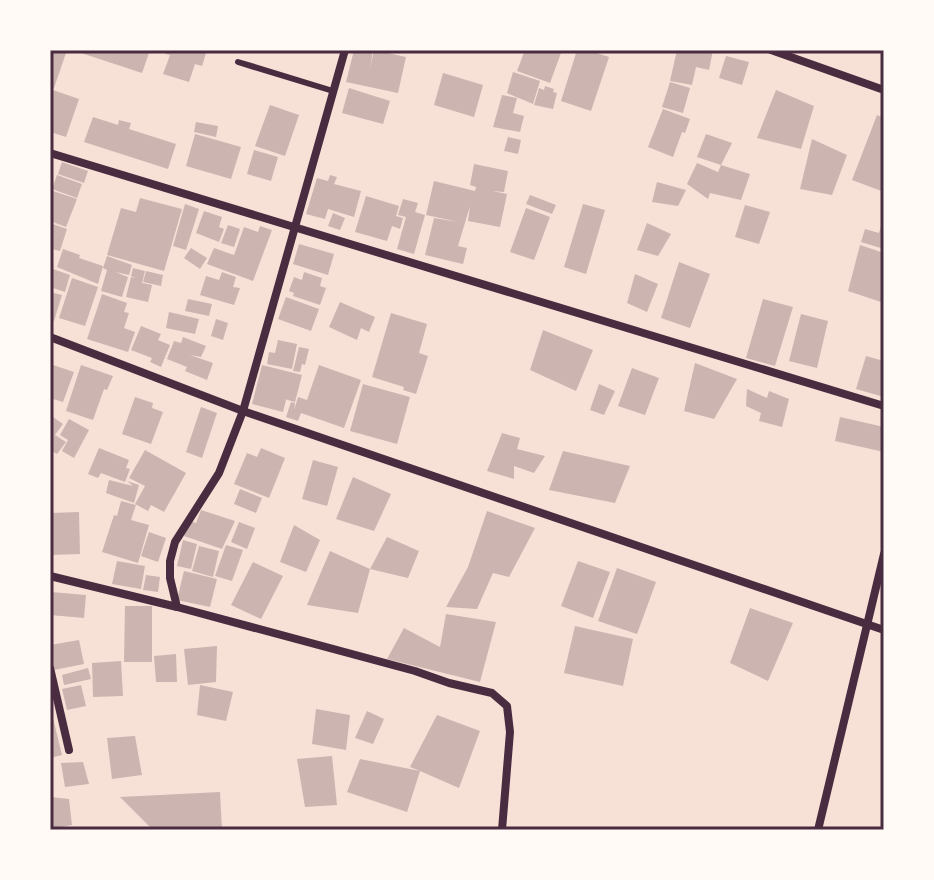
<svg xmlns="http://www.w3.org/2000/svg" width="934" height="880" viewBox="0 0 934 880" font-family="Cabin,sans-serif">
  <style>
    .building { fill: #ccb4b1 }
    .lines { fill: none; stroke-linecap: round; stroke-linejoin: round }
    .service { stroke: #4a2c40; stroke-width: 6 }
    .minor { stroke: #4a2c40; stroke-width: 8 }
    .neatline { fill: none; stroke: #4a2c40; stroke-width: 3 }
  </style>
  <rect width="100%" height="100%" fill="#f7e1d7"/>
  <g class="building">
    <path d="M50 50H67L54 88 50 87Z"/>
    <path d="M72 50H150L142 73Z"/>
    <path d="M166 50H207L202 66 195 64 189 82 163 74 170 55 165 54Z"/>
    <path d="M354 50H373L370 69 374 50 406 57 398 93 346 82Z"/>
    <path d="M525 50H554L561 53 550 83 517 71Z"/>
    <path d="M577 50H587L609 57 591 111 561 101Z"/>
    <path d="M677 50H713L709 70 696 67 692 85 670 81Z"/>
    <path d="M726 56 749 62 742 85 719 78Z"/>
    <path d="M513 72 540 81 533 104 507 93Z"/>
    <path d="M443 73 483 85 474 117 434 105Z"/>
    <path d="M670 82 690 88 683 113 662 107Z"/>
    <path d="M545 86 554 89 553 92 557 93 553 109 534 105 539 88 544 90Z"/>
    <path d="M349 88 390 101 383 124 342 113Z"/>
    <path d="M50 89 79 99 66 137 50 132Z"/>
    <path d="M776 90 814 106 801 149 757 138Z"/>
    <path d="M502 95 517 98 513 113 524 116 520 132 493 127Z"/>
    <path d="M270 105 299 115 285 156 255 146Z"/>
    <path d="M663 109 690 119 685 133 682 132 673 157 648 147Z"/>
    <path d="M877 115 884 118V192L852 180Z"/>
    <path d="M93 117 118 125 119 120 131 123 129 129 176 144 168 169 84 142Z"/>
    <path d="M196 122 218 126 216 137 194 132Z"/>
    <path d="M195 134 241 147 231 179 186 166Z"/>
    <path d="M706 134 732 143 721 165 750 174 741 200 710 193 708 199 687 184 697 163 718 172 721 165 697 157Z"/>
    <path d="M508 137 521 140 518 154 504 151Z"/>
    <path d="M812 139 847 155 832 195 800 189Z"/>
    <path d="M254 150 278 157 271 181 247 174Z"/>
    <path d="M62 162 88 171 84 183 58 174Z"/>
    <path d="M474 164 508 171 504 192 492 191 507 194 500 227 468 221 470 206 458 246 467 248 463 264 425 255 434 218 459 222 426 215 434 181 475 191 476 187 470 185Z"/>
    <path d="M57 175 82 184 77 198 52 189Z"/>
    <path d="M330 175 337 177 334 184 361 191 354 217 328 209 325 219 306 214 317 178 328 181Z"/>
    <path d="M657 182 686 190 678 206 652 202Z"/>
    <path d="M50 190 77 199 66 227 50 221Z"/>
    <path d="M530 195 556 205 552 214 526 204Z"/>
    <path d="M366 196 399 206 396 216 403 218 400 229 392 226 387 241 355 232Z"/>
    <path d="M140 198 182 209 164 271 107 255 121 208 136 212Z"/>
    <path d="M403 199 418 203 415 212 425 215 414 254 397 249 406 217 398 215Z"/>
    <path d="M185 204 199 209 186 250 173 246Z"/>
    <path d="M583 204 605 210 586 274 564 267Z"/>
    <path d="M745 205 770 212 759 244 735 237Z"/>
    <path d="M526 208 550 217 534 260 510 252Z"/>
    <path d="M204 211 222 217 219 227 224 229 219 242 196 233Z"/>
    <path d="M333 213 345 218 340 230 328 226Z"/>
    <path d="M883 219 884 249 861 242 865 229 879 233Z"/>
    <path d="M50 223 67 229 60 251 51 249 53 241 50 240Z"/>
    <path d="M647 223 671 234 658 256 637 250Z"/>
    <path d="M228 225 240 229 234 247 221 243Z"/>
    <path d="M260 226 272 230 253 281 207 264 214 248 234 255 244 227 258 232Z"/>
    <path d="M299 244 334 254 328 275 293 264Z"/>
    <path d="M860 245 884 253V303L848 291Z"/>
    <path d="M191 248 207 258 200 269 184 258Z"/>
    <path d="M63 249 80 255 79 258 103 266 98 284 57 267Z"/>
    <path d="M107 256 132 265 129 275 115 272 128 277 122 297 101 291 107 270 103 268Z"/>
    <path d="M679 262 710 274 690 328 661 318Z"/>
    <path d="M133 268 145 271 142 283 152 285 148 302 126 297 131 277 136 278 131 276Z"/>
    <path d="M53 269 70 275 65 292 50 287Z"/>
    <path d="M146 271 163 275 161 286 143 282Z"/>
    <path d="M222 272 236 277 233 287 240 288 234 305 200 295 206 276 219 280Z"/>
    <path d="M304 272 322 278 320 286 326 288 320 305 293 296 294 293 289 291 294 277 302 280Z"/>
    <path d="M635 274 658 284 647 312 627 303Z"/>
    <path d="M72 278 98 287 85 326 59 318Z"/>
    <path d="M50 292 62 295 54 321 50 320Z"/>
    <path d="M102 294 127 303 124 312 129 313 124 328 135 332 128 352 87 339Z"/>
    <path d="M286 297 319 309 311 331 278 319Z"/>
    <path d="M188 299 212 304 209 316 185 311Z"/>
    <path d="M763 299 793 307 775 366 746 358Z"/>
    <path d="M340 302 375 317 369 332 361 328 357 340 329 327Z"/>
    <path d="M169 312 199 319 195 334 166 328Z"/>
    <path d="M391 313 427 324 419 353 428 356 416 394 403 390 404 387 372 377Z"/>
    <path d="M801 314 828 321 817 368 789 361Z"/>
    <path d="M216 319 228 323 223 340 211 336Z"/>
    <path d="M141 326 161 334 158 340 170 345 161 367 150 362 152 358 131 350Z"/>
    <path d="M543 330 593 350 576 391 530 370Z"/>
    <path d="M183 337 206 346 201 357 190 355 213 363 207 380 185 371 187 367 167 359 174 341 181 343Z"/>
    <path d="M278 340 297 344 292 369 267 364 269 352 275 353Z"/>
    <path d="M299 347 309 349 305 365 302 364 300 372 293 371Z"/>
    <path d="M866 356 884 361V397L856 389Z"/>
    <path d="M695 363 737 379 714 419 684 411Z"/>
    <path d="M50 364 74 372 63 402 53 399 50 406Z"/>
    <path d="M81 365 113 376 107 390 104 389 93 420 66 411Z"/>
    <path d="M262 365 302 375 295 402 284 399 286 400 283 412 252 404Z"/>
    <path d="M319 365 361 380 344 428 301 413 298 421 286 417 291 402 295 403 294 410 298 397 307 400Z"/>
    <path d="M632 368 659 378 645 415 618 406Z"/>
    <path d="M363 384 410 397 397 444 350 431Z"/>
    <path d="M599 384 615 391 604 415 590 410Z"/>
    <path d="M747 389 767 398 769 391 789 399 782 427 759 421 761 413 746 406Z"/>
    <path d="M135 397 153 403 152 408 163 412 151 444 122 434Z"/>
    <path d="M201 407 217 413 202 458 186 452Z"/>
    <path d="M50 415 63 424 55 435 66 442 57 454 50 450Z"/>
    <path d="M840 417 884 427V452L835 441Z"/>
    <path d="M69 419 89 430 74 458 62 451 68 440 60 435Z"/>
    <path d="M502 433 520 438 517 449 545 456 534 473 514 466V479L487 471Z"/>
    <path d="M99 448 129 460 126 468 130 469 125 482 101 473 98 478 88 474Z"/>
    <path d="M261 448 285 458 269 498 234 484 247 453 257 457Z"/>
    <path d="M145 450 186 473 164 512 151 505 148 511 135 504 145 486 129 478Z"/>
    <path d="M563 451 630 466 615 503 549 490Z"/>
    <path d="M313 460 338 467 327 506 302 499Z"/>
    <path d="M353 477 391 494 374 531 336 519Z"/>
    <path d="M109 480 133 486 127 481 139 485 134 503 106 493Z"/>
    <path d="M240 489 262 498 256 513 234 504Z"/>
    <path d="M121 501 136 505 131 520 149 525 138 563 102 552 114 515 117 516Z"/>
    <path d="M201 510 235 521 222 549 184 536 190 521 196 523Z"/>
    <path d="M487 511 535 528 509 577 493 573 477 609 446 607 468 567Z"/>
    <path d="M79 512 80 554 51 555 50 513Z"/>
    <path d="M239 522 255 528 247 549 231 542Z"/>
    <path d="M294 525 320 540 306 572 280 562Z"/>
    <path d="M149 532 166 538 158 562 141 556Z"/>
    <path d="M387 537 419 551 408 578 370 569Z"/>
    <path d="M183 540 197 544 191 569 177 566Z"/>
    <path d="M226 545 243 550 232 581 215 576Z"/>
    <path d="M199 546 219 551 213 577 192 571Z"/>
    <path d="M330 551 370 569 358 613 307 605Z"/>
    <path d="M117 561 145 566 141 589 112 584Z"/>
    <path d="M578 561 610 572 593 618 561 606Z"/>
    <path d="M253 562 283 576 261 619 231 605Z"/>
    <path d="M617 568 656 582 637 634 598 621Z"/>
    <path d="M184 571 217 579 210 607 177 600Z"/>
    <path d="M146 575 160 577 158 592 143 590Z"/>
    <path d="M51 592 86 595 84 618 50 615Z"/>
    <path d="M125 606H152V662H124Z"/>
    <path d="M750 608 793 623 768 681 730 663Z"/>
    <path d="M446 614 496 622 480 682 387 659 404 628 440 647Z"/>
    <path d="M575 626 633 639 623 686 564 673Z"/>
    <path d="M79 640 84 664 54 670 50 645Z"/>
    <path d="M217 646 216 682 188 685 184 649Z"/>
    <path d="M176 654 177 682H156L154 656Z"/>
    <path d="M121 661 123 696 93 697 92 663Z"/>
    <path d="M88 668 91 679 64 685 62 675Z"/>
    <path d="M81 685 86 706 67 710 62 689Z"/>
    <path d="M200 685 233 692 226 721 197 715Z"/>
    <path d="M316 709 350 715 346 750 312 744Z"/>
    <path d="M367 711 384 719 373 744 355 738Z"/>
    <path d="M437 715 480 731 459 788 420 771 407 812 347 792 360 759 420 771 410 767Z"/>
    <path d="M53 718 62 755 50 758V719Z"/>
    <path d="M135 736 142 775 112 779 107 738Z"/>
    <path d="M332 756 337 805 305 807 297 759Z"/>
    <path d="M83 762 89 784 65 787 61 763Z"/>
    <path d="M220 792 222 830H153L120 797Z"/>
    <path d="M50 797 69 799 72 825 50 829Z"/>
  </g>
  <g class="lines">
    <path class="service" d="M238 62 333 91"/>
    <g class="minor">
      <path d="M345 50 243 411 219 473 175 542 170 561V578L177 607 415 671 449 683 492 693 507 706 510 732 502 830"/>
      <path d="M771 50 884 90"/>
      <path d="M50 153 884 406"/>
      <path d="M50 337 243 411 884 630"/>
      <path d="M50 576 177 607"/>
      <path d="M50 668 69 750"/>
      <path d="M818 830 884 554"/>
    </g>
  </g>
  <rect width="934" height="880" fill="none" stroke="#fffaf5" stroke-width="104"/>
  <rect x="52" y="52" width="830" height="776" class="neatline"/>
</svg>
